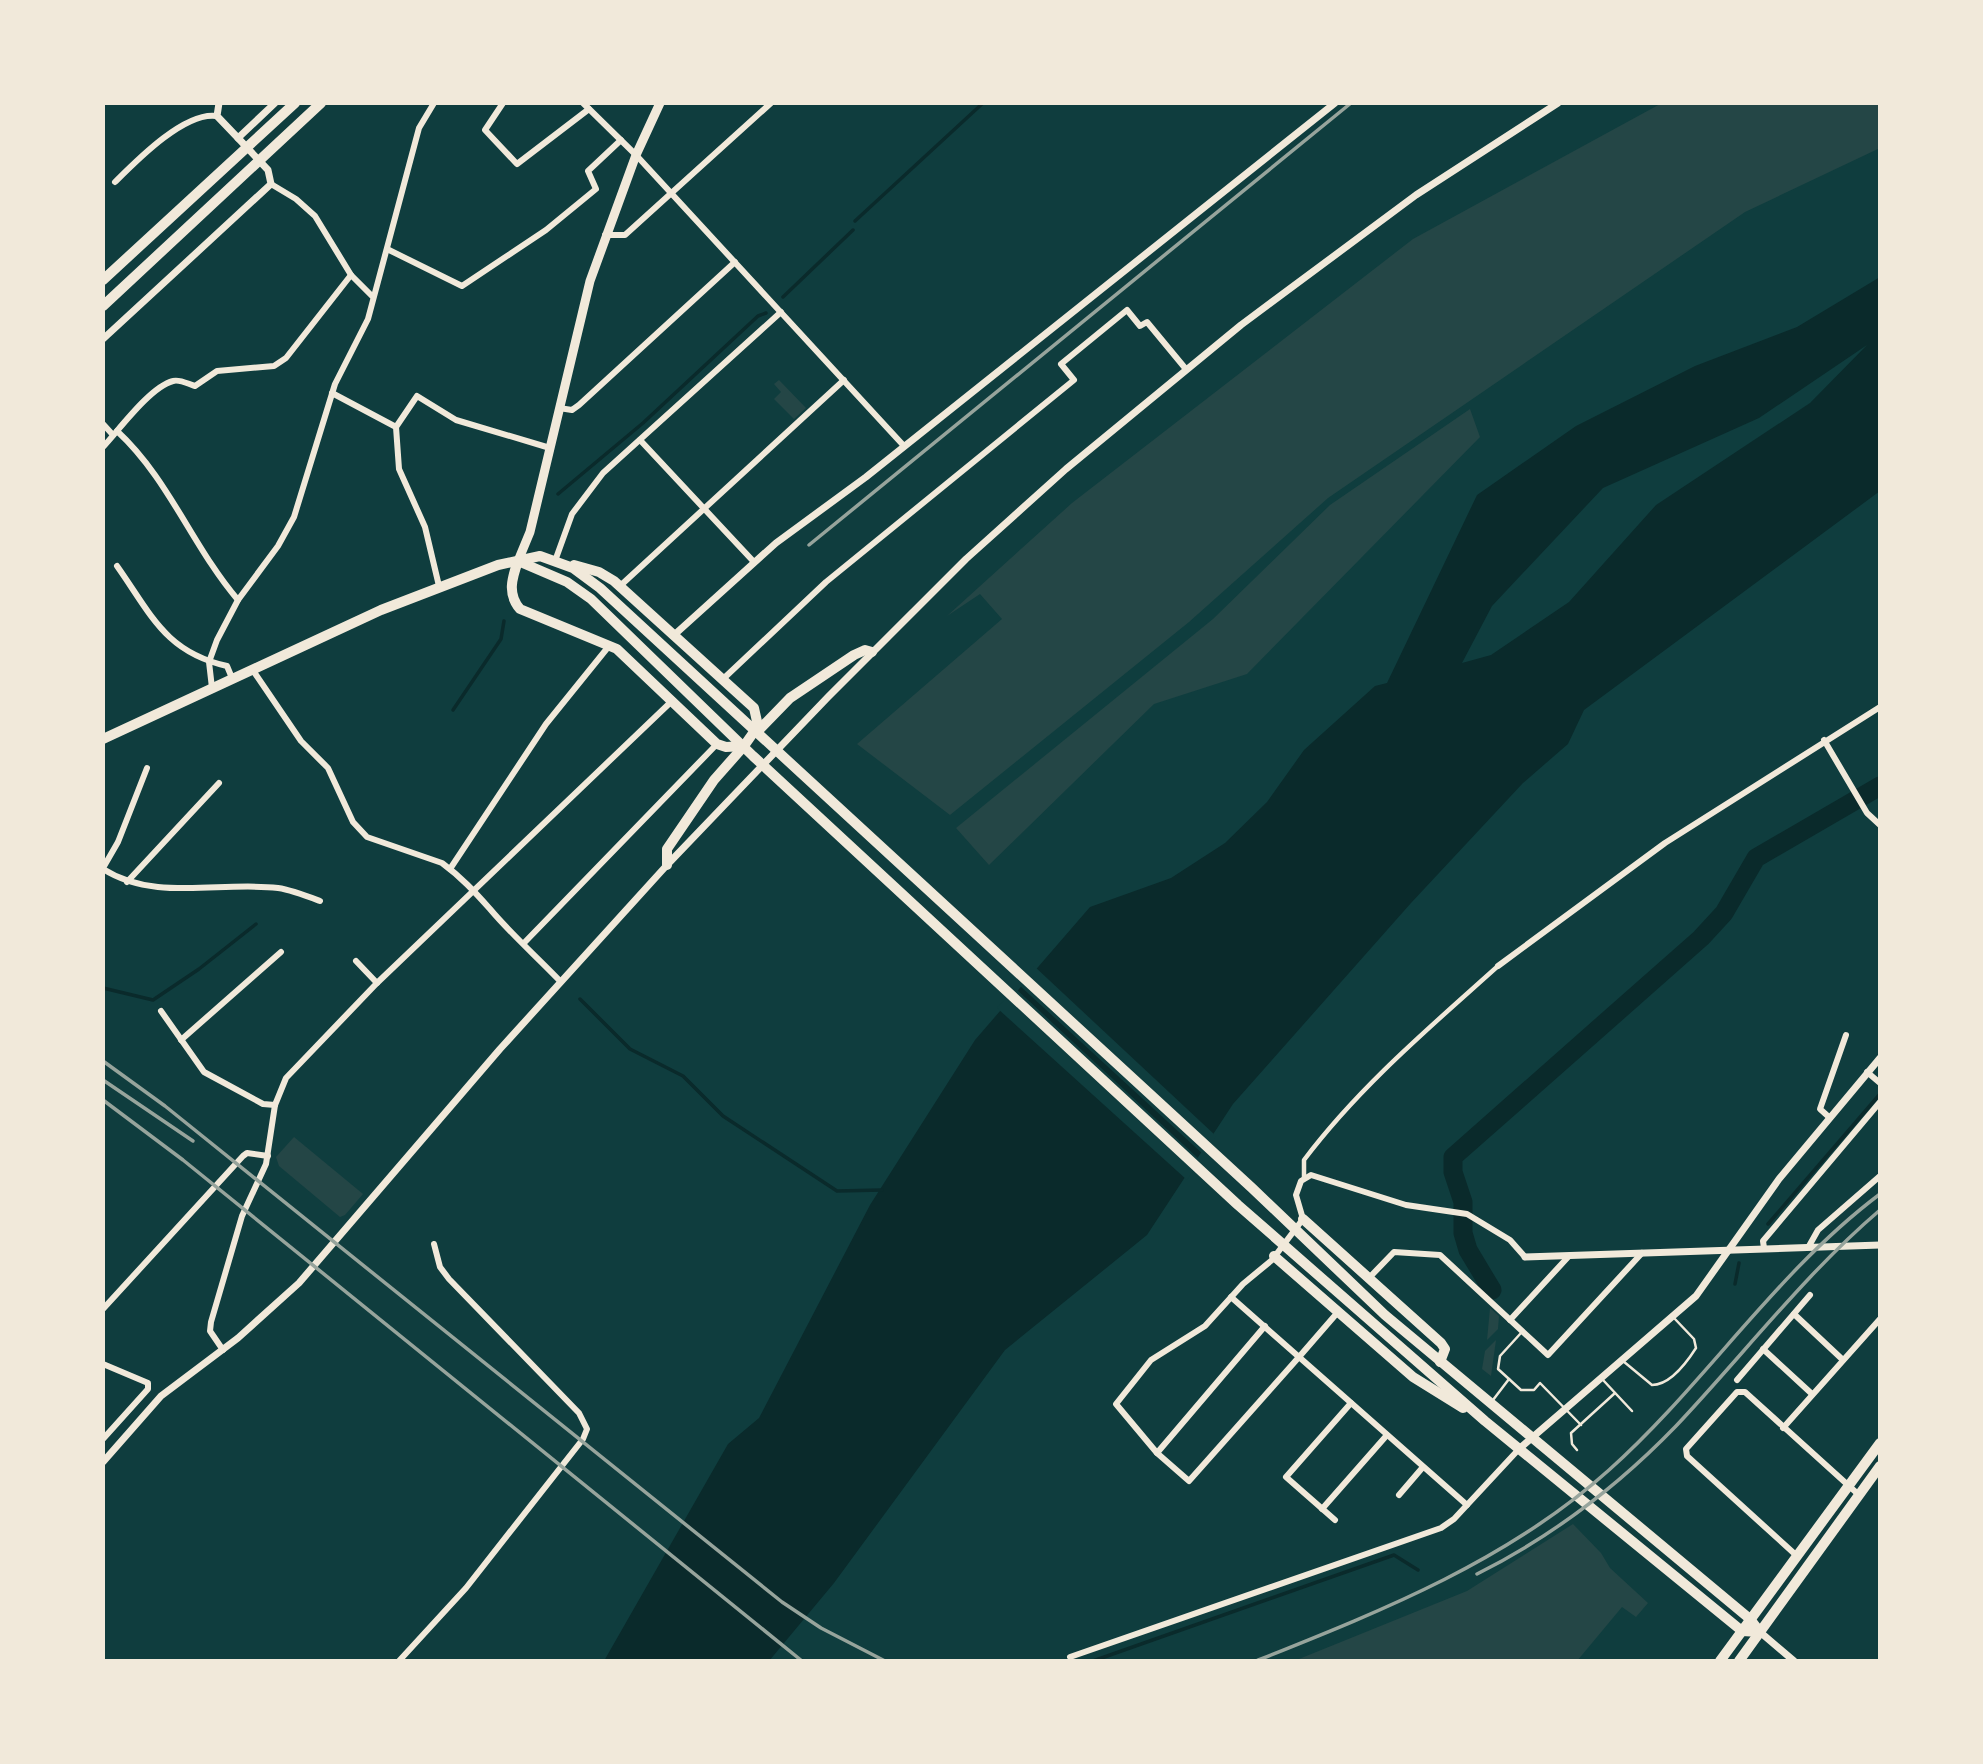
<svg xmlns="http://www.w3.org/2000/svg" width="1983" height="1764" viewBox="0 0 1983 1764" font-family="'Nunito Sans',sans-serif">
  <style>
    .green { fill: #244646 }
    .water { fill: #0a2a2b; fill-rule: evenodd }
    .pier { fill: #0f3d3e }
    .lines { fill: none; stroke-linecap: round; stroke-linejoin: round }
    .stream { stroke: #0a2a2b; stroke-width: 3.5 }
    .river { stroke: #0a2a2b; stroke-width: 19 }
    .service { stroke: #f1e9da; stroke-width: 2.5 }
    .pedestrian { stroke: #f1e9da; stroke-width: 4.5 }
    .minor { stroke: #f1e9da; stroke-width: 6 }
    .tertiary { stroke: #f1e9da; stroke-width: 7 }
    .secondary { stroke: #f1e9da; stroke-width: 9 }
    .primary { stroke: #f1e9da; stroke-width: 10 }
    .motorway { stroke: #f1e9da; stroke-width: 10 }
    .rail { stroke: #97a49c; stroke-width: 3.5 }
  </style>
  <rect width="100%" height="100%" fill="#0f3d3e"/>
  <g class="green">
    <path d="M1662 103H1880V148L1745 212 1328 498 1189 622 950 815 857 744 1002 619 980 594 947 616 1072 503 1413 239Z"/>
    <path d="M779 380 806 408 794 419 774 399 781 392 774 384Z"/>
    <path d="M1470 409 1480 437 1247 674 1154 704 989 865 956 828 1213 619 1330 505Z"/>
    <path d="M294 1137 363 1194 345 1215 340 1217 279 1166 276 1157Z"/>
    <path d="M1490 1308 1499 1316 1498 1329 1487 1340Z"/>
    <path d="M1496 1340 1491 1376 1482 1369 1485 1351Z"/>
    <path d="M1573 1524 1601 1553 1610 1568 1648 1603 1636 1617 1622 1607 1577 1661H1294L1467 1591Z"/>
  </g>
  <path class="water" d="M1880 277V491L1584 710 1568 744 1523 783 1411 903 1233 1104 1147 1235 1005 1350 834 1583 769 1661H604L728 1444 759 1418 870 1205 975 1040 1090 907 1171 878 1225 843 1267 802 1304 750 1375 686 1387 683 1477 495 1576 426 1695 366 1797 327ZM1867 345 1810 403 1656 505 1569 602 1491 655 1462 663 1492 606 1603 488 1759 418Z"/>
  <g class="pier">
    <path d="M1034 966 1216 1136 1204 1155 1018 984Z"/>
    <path d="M1015 988 1200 1160 1187 1180 997 1008Z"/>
  </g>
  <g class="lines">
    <g class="stream">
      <path d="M855 221 983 103"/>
      <path d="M783 297 853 230"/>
      <path d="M558 494 643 423 758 316 766 313"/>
      <path d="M453 710 501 639 504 621"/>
      <path d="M103 988 153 1000 199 969 256 924"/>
      <path d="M580 999 630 1049 683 1076 723 1116 837 1191 882 1190"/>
      <path d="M1768 1224 1880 1094"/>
      <path d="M1735 1284 1739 1263"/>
      <path d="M1093 1661 1394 1555 1418 1570"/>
    </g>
    <path class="river" d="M1492 1290 1468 1250 1463 1233V1202L1453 1172V1157L1701 938 1724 913 1756 858 1880 786"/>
    <g class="service">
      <path d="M1623 1361 1652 1385C1670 1385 1687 1362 1696 1348L1694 1339 1674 1318"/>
      <path d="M1509 1379 1498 1369 1500 1356 1521 1333"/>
      <path d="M1603 1380 1632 1411"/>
      <path d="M1493 1400 1509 1379 1521 1390H1534L1540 1383 1581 1425"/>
      <path d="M1577 1450 1572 1444 1571 1433 1615 1393"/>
    </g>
    <path class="pedestrian" d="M1304 1179V1160C1359 1087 1430 1027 1498 966"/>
    <g class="minor">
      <path d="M503 103 485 130 517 164 589 109"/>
      <path d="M583 103 636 155 904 446"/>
      <path d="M115 182C137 160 185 111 217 116"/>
      <path d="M271 184 296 199 315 216 351 275 372 296"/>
      <path d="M605 235H625L771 103"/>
      <path d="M387 249 462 286 546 230 596 189 588 171 621 140"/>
      <path d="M332 393 396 427 399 469 425 527 439 586"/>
      <path d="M559 408 572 410 579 405 735 262"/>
      <path d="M103 424 113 435"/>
      <path d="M396 427 417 396 456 420 550 448"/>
      <path d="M117 431C169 479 192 546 238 600"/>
      <path d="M640 440 754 562"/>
      <path d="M103 447C119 430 150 387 173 381 180 379 188 384 195 386L217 371 274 366 286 358 351 275"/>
      <path d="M555 561 572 514 603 473 781 312"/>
      <path d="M117 566C151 614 165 652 227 666L232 678"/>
      <path d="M620 586 844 380"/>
      <path d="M252 669 301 741 328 768 353 822 367 837 442 863C461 877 474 891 490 909 511 934 537 957 560 981"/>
      <path d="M722 680 826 582 1074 380 1061 364 1127 310 1140 326 1147 322 1185 368"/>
      <path d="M212 688 209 662 217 640 238 600 278 546 294 517 335 384 368 319 419 128 434 103"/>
      <path d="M1824 740 1867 813 1880 825"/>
      <path d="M103 868 118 842 147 768"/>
      <path d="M103 869C155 902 220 881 278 888 292 890 307 896 320 901"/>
      <path d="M450 869 546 724 609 646"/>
      <path d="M127 882 219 783"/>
      <path d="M524 943 717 744"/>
      <path d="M356 961 377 983"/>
      <path d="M1498 966 1665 843 1880 707"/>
      <path d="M161 1011 204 1072 263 1104 275 1105"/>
      <path d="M181 1040 281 952"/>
      <path d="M1867 1072 1880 1083"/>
      <path d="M1830 1118 1820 1109 1846 1035"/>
      <path d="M1809 1246 1818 1230 1880 1176"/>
      <path d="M1764 1248 1763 1241 1880 1102"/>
      <path d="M1368 1279 1394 1252 1440 1255 1548 1355 1642 1253"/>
      <path d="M1231 1297 1299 1357 1338 1312"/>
      <path d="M103 1309 243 1156 247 1153 268 1156"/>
      <path d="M1794 1314 1843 1360"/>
      <path d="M1510 1320 1569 1256"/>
      <path d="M1763 1349 1812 1394"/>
      <path d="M223 1350 210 1331 211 1322 242 1216 266 1164 275 1105 286 1078 377 983 673 700"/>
      <path d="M103 1364 148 1383V1389L103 1439"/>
      <path d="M1737 1380 1810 1295"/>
      <path d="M1783 1428 1880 1319"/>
      <path d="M1157 1453 1265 1326"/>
      <path d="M1399 1495 1423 1467"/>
      <path d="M1467 1505 1299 1357 1189 1481 1157 1453 1116 1404 1151 1360 1205 1326 1243 1284 1272 1260 1303 1219 1296 1195 1301 1181 1311 1175 1406 1205 1467 1214 1510 1240 1525 1257"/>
      <path d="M1322 1509 1387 1435"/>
      <path d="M1335 1520 1286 1477 1351 1403"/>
      <path d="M1797 1556 1687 1456 1686 1449 1737 1392H1745L1859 1495"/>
      <path d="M1070 1657 1441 1528 1454 1519 1519 1449"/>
      <path d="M399 1661 466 1588 583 1439 587 1429 579 1413 449 1279 440 1267 434 1244"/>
    </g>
    <g class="tertiary">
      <path d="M219 103 217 116 238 138"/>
      <path d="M103 339 271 184 268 170 238 138 275 103"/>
      <path d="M673 636 776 543 866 477 1335 103"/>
      <path d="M1525 1257 1880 1245"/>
      <path d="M1519 1449 1696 1296 1779 1179 1880 1058"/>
      <path d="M103 1462 161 1396 238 1338 299 1283 500 1049 667 865 828 697 966 559 1066 469 1241 325 1416 195 1558 103"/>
      <path d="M1760 1632 1794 1661"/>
    </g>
    <path class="secondary" d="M518 561 530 532 590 281 636 155 660 103"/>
    <g class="primary">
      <path d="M518 561 567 582 591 599 753 756 1238 1205 1485 1421 1742 1631 1760 1632"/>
      <path d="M518 561C512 578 507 594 520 609L617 649 717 744 726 747 744 746 758 726 754 708 614 581 599 572 574 565"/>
      <path d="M756 733 790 698 854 655 865 650 872 652"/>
      <path d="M103 739 381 610 498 565 540 556 573 568 600 588 1252 1188 1385 1315 1750 1619 1760 1632"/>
      <path d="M667 865V849L714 780 744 746"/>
      <path d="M1303 1219 1441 1343 1445 1349 1440 1362"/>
      <path d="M1274 1256 1413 1377 1463 1408"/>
      <path d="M1720 1661 1880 1443"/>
      <path d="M1739 1661 1880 1466"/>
    </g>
    <g class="motorway">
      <path d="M103 280 295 103"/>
      <path d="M103 306 321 103"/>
    </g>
    <g class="rail">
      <path d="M809 545 1351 103"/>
      <path d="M103 1061 165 1106 782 1602 821 1628 885 1661"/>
      <path d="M103 1080 193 1141"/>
      <path d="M103 1100 183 1160 802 1661"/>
      <path d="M1477 1574C1551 1537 1619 1485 1676 1426 1744 1354 1805 1274 1880 1210"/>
      <path d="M1256 1661C1381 1611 1508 1561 1609 1470 1705 1384 1776 1272 1880 1194"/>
    </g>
  </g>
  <rect width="1983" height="1764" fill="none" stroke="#f1e9da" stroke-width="210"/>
</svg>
